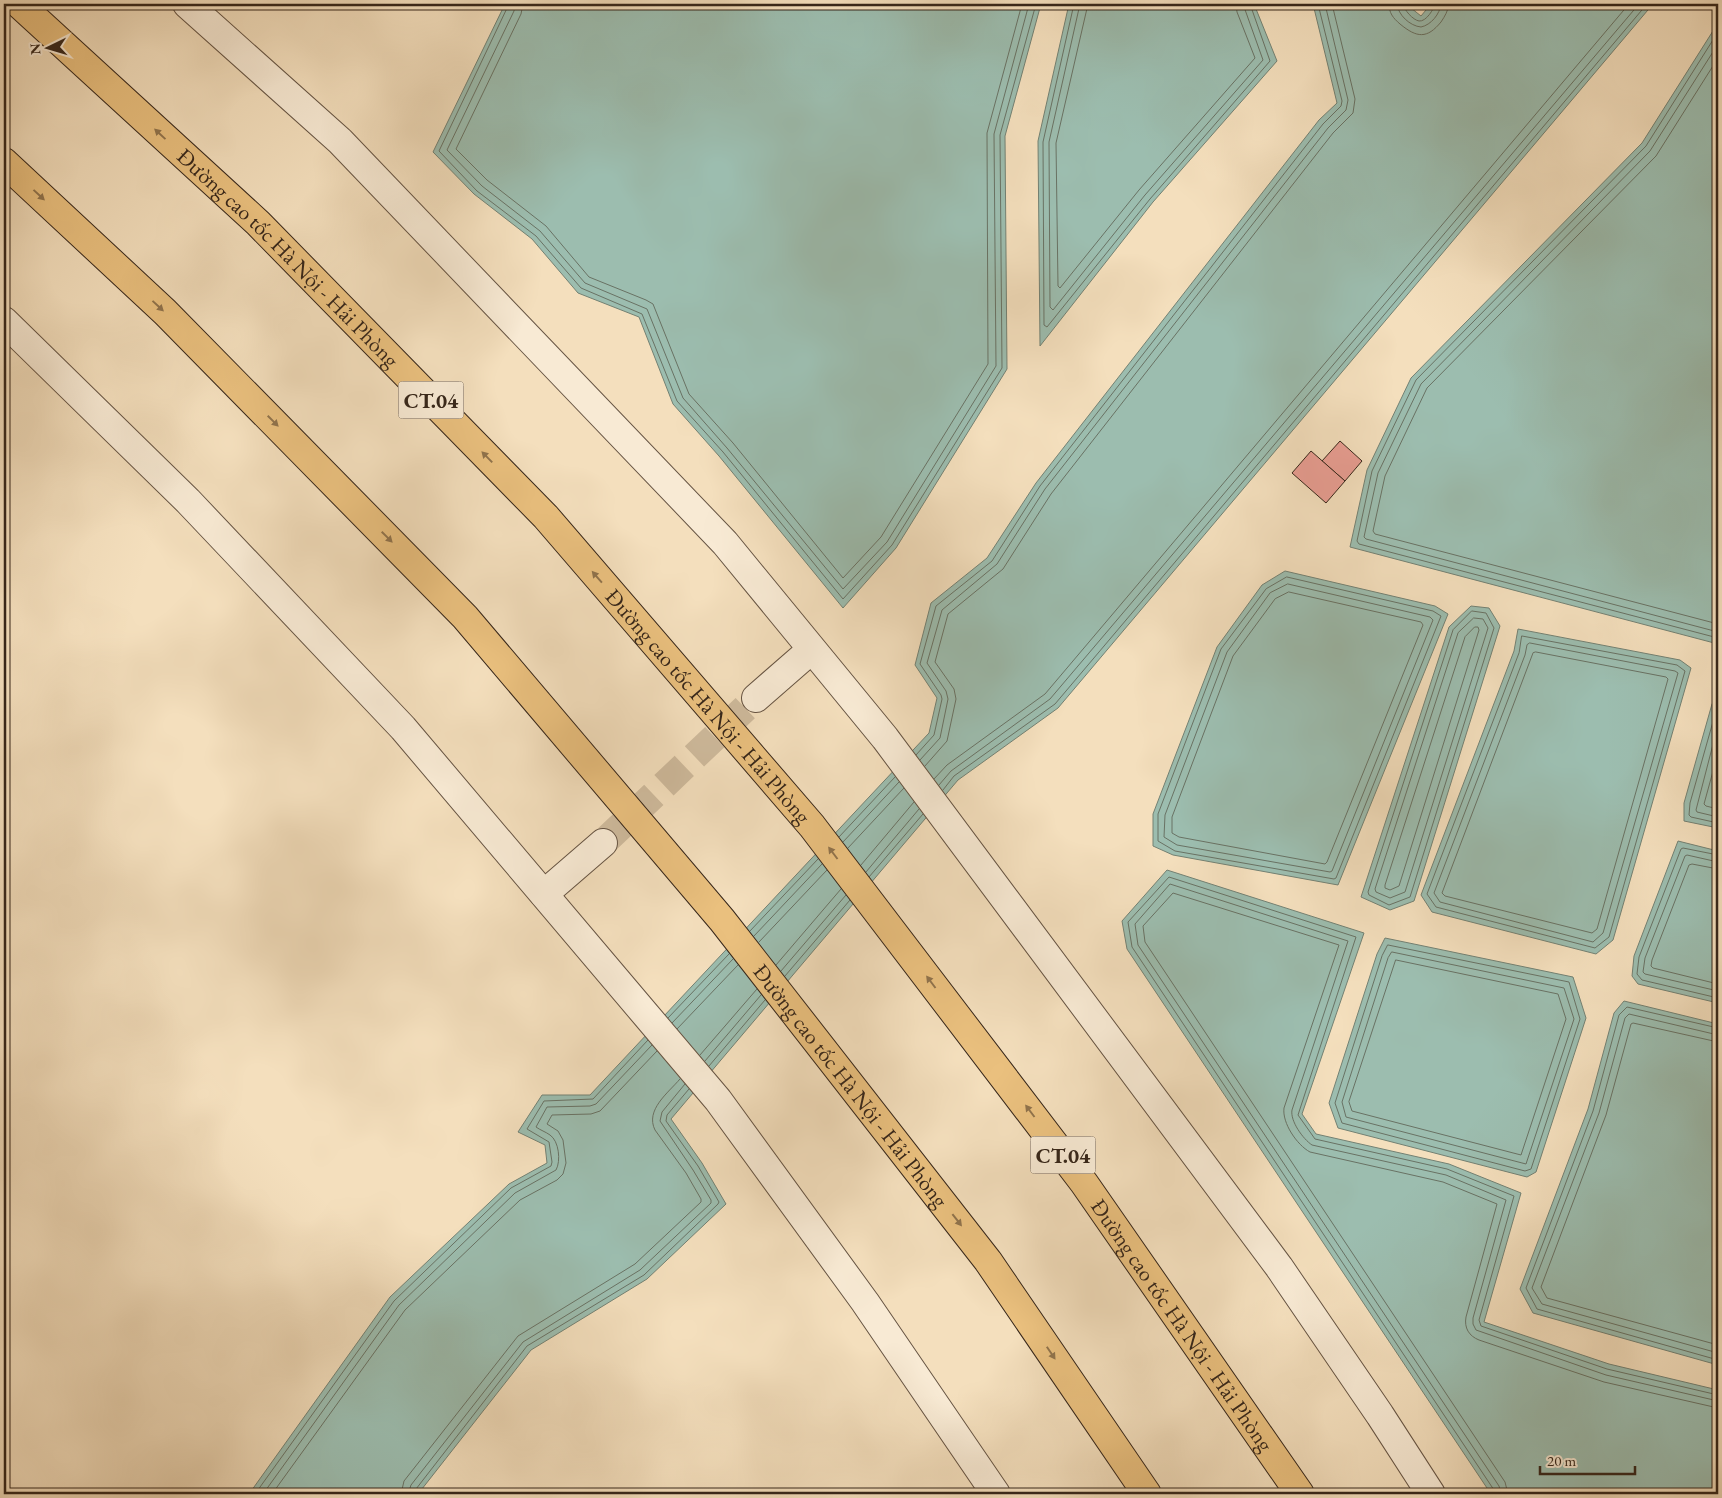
<svg xmlns="http://www.w3.org/2000/svg" width="1722" height="1498" viewBox="0 0 1722 1498" font-family="'EB Garamond',serif">
  <style>
    .water { fill: #9cbdaf; stroke: #738173 }
    .lines { fill: none; stroke-linecap: round; stroke-linejoin: round }
    .shore { stroke: #697264; stroke-width: 1 }
    .building { fill: #e99e93; stroke: #36261a }
    .minor-tunnel { stroke: #ceba9c; stroke-width: 28; stroke-dasharray: 28 14; stroke-linecap: butt }
    .minor-casing { stroke: #665443; stroke-width: 30 }
    .highway-casing { stroke: #36261a; stroke-width: 30 }
    .minor { stroke: #f8ead4; stroke-width: 28 }
    .highway { stroke: #eac07e; stroke-width: 28 }
    .oneway { fill: #90734c }
    .labels { text-anchor: middle; dominant-baseline: central; stroke-width: 4.5; stroke-linejoin: round; paint-order: stroke }
    .shield { fill: #f8ead4; stroke: #706152; stroke-width: 1 }
    .shield-label { font-size: 21px; font-weight: bold; fill: #36261a }
    .street-label { font-size: 22px; fill: #36261a; stroke: #f8ead4 }
  </style>
  <rect width="100%" height="100%" fill="#f4dfbd"/>
  <filter id="stains"><feTurbulence type="fractalNoise" baseFrequency=".004" numOctaves="4"/><feColorMatrix values="0 0 0 0 .2 0 0 0 0 .09 0 0 0 0 .02 0 0 0 .5 -.17"/></filter>
  <radialGradient id="worn" r=".72"><stop offset=".6" stop-color="#630" stop-opacity="0"/><stop offset="1" stop-color="#630" stop-opacity=".3"/></radialGradient>
  <g class="water">
    <path d="M505 4H1041L1005 136 1007 369 896 548 843 608 719 456 673 404 639 317 578 293 532 239 474 194 433 152Z"/>
    <path d="M1069 4H1254L1277 61 1153 202 1040 346 1038 141Z"/>
    <path d="M1313 4H1406L1421 16 1431 4H1653L1058 708 958 780 671 1119 702 1163 726 1204 647 1279 531 1350 418 1494H249L390 1297 509 1184 547 1163 545 1145 518 1132 542 1095H590L929 733 937 698 915 665 931 603 987 558 1036 483 1319 120 1337 103Z"/>
    <path d="M1718 23V644L1350 547 1367 470 1411 378 1642 143Z"/>
    <path d="M1285 571 1435 606 1448 614 1338 885 1173 855 1153 846V814L1217 647 1262 585Z"/>
    <path d="M1471 606 1489 608 1500 626 1414 901 1390 910 1361 897 1449 627Z"/>
    <path d="M1518 629 1680 660 1691 668 1613 940 1596 954 1432 912 1421 895 1514 651Z"/>
    <path d="M1718 695V828L1684 821V803L1712 704Z"/>
    <path d="M1678 841 1718 851V1003L1638 984 1632 976 1634 956Z"/>
    <path d="M1167 870 1364 933 1302 1114 1316 1134 1449 1164 1521 1193 1484 1322 1609 1364 1718 1390V1494H1491L1127 949 1122 921Z"/>
    <path d="M1385 938 1573 977 1586 1018 1536 1172 1527 1177 1338 1128 1329 1103 1377 954Z"/>
    <path d="M1624 1001 1718 1024V1365L1533 1313 1520 1289 1588 1109 1614 1013Z"/>
  </g>
  <g class="lines">
    <g class="shore">
      <path d="M509 4 439 151 477 191 536 236 581 288 642 314 677 401 723 452 843 599 892 545 1002 368 1000 135 1036 4"/>
      <path d="M515 4 514 11 447 150 482 186 540 231 585 283 647 309 683 398 727 448 843 589 887 542 996 366 994 134 1029 4"/>
      <path d="M523 4 521 14 456 149 487 180 546 226 589 277 646 300 653 304 689 394 733 443 843 578 881 537 988 364 987 133 1022 4"/>
      <path d="M1074 4 1043 142 1044 325 1047 327 1150 199 1270 61 1250 4"/>
      <path d="M1080 4 1049 142 1050 307 1053 310 1145 195 1263 60 1243 4"/>
      <path d="M1088 4 1056 143 1058 286 1060 288 1139 190 1255 58 1237 12 1236 4"/>
      <path d="M1389 4C1389 13 1393 18 1400 24 1417 38 1427 39 1441 22 1445 16 1448 11 1449 4"/>
      <path d="M1397 4C1398 15 1410 26 1421 27 1431 25 1440 14 1441 4"/>
      <path d="M1403 4C1404 10 1413 20 1419 21 1426 22 1434 9 1435 4"/>
      <path d="M1718 32 1646 146 1416 380 1372 471 1357 541 1359 544 1718 638"/>
      <path d="M1718 44 1650 151 1421 384 1378 473 1364 537 1366 539 1718 632"/>
      <path d="M1718 58 1656 156 1427 388 1385 476 1373 531 1375 534 1718 624"/>
      <path d="M1287 577 1433 611 1441 616 1336 878 1334 879 1175 851 1158 841V814L1221 649 1266 589Z"/>
      <path d="M1288 584 1430 617 1433 620 1332 871 1330 872 1177 845 1164 837 1165 815 1227 652 1270 593Z"/>
      <path d="M1289 592 1421 622 1423 625 1327 862 1325 864 1179 837 1172 833V817L1233 656 1275 599Z"/>
      <path d="M1472 611 1486 613 1494 628 1410 897 1389 905 1369 895 1368 892 1453 630Z"/>
      <path d="M1474 618 1483 619 1488 628 1405 892 1390 898 1376 892 1375 889 1458 633Z"/>
      <path d="M1475 627H1478L1479 630 1399 886 1390 890 1385 888V885L1465 637Z"/>
      <path d="M1522 636 1677 665 1685 671 1609 937 1595 948 1436 907 1427 894 1519 653Z"/>
      <path d="M1530 643 1675 671 1678 673 1603 933 1593 942 1440 902 1434 893 1525 655 1527 645Z"/>
      <path d="M1536 652 1666 677 1668 679 1597 929 1592 933 1445 896 1442 893 1533 653Z"/>
      <path d="M1718 704 1690 803 1689 815 1691 817 1718 823"/>
      <path d="M1718 725 1696 810 1697 812 1718 817"/>
      <path d="M1718 753 1704 804 1706 806 1718 809"/>
      <path d="M916 755 934 735 942 699 941 695 920 664 936 606 992 561 1040 486 1323 124 1341 106 1342 101 1318 4"/>
      <path d="M920 760 940 738 948 699 946 691 927 663 942 610 997 564 1045 489 1328 128 1346 110 1348 100 1325 4"/>
      <path d="M925 766 947 741 956 699 954 689 935 662 948 614 1003 569 1051 494 1333 133 1353 113 1355 99 1332 4"/>
      <path d="M934 779 947 765 1045 694 1629 4"/>
      <path d="M939 785 951 771 1050 699 1639 4"/>
      <path d="M943 790 954 776 1055 704 1647 4"/>
      <path d="M839 837 895 777"/>
      <path d="M843 842 899 782"/>
      <path d="M848 848 904 788"/>
      <path d="M1718 855 1683 848 1681 849 1639 957 1637 974 1642 980 1718 998"/>
      <path d="M1718 862 1687 855 1685 856 1645 958 1643 972 1645 974 1718 991"/>
      <path d="M861 865 914 802"/>
      <path d="M1718 869 1692 864 1689 865 1652 960 1651 966 1653 968 1718 984"/>
      <path d="M866 872 919 809"/>
      <path d="M869 877 923 814"/>
      <path d="M750 931 818 859"/>
      <path d="M754 936 822 864"/>
      <path d="M759 942 827 870"/>
      <path d="M1388 945 1569 982 1580 1019 1531 1169 1525 1171 1342 1123 1335 1103 1382 956Z"/>
      <path d="M1392 952 1564 988 1574 1019 1526 1164 1346 1117 1342 1102 1388 958Z"/>
      <path d="M1396 960 1558 994 1566 1019 1521 1155 1352 1111 1349 1102Z"/>
      <path d="M776 965 841 889"/>
      <path d="M781 971 846 895"/>
      <path d="M785 976 850 900"/>
      <path d="M668 1018 729 954"/>
      <path d="M672 1023 733 959"/>
      <path d="M1718 1028 1627 1007 1619 1015 1593 1111 1526 1288 1537 1309 1718 1360"/>
      <path d="M677 1029 738 965"/>
      <path d="M1718 1035 1629 1014 1625 1018 1599 1113 1532 1288 1542 1304 1718 1353"/>
      <path d="M1718 1042 1633 1023 1631 1024 1606 1115 1541 1287 1547 1298 1718 1345"/>
      <path d="M700 1055 757 989"/>
      <path d="M705 1061 761 995"/>
      <path d="M709 1066 765 1000"/>
      <path d="M255 1494 394 1301 511 1188 551 1166 552 1162 549 1142 527 1129 544 1101 593 1099 648 1040"/>
      <path d="M263 1494 399 1305 515 1193 556 1170C561 1161 559 1141 550 1135 546 1132 540 1130 536 1127L547 1107 590 1106 596 1104 652 1045"/>
      <path d="M272 1494 405 1310 520 1200 557 1180 563 1174 566 1163 563 1140 558 1131 547 1124 552 1115 591 1114 600 1111 657 1051"/>
      <path d="M401 1494 404 1481 518 1336 635 1264 701 1202V1199L686 1173 655 1130C645 1110 668 1093 680 1079"/>
      <path d="M408 1494 411 1485 523 1342 640 1270 711 1203V1200L693 1170 660 1121 662 1112 685 1084"/>
      <path d="M415 1494 416 1489 527 1346 644 1275 718 1204 719 1202 698 1166 666 1121 667 1115 689 1089"/>
      <path d="M1495 1494 1494 1490 1132 947 1128 922 1169 877 1356 937 1298 1115 1315 1139 1447 1169 1514 1196 1479 1320 1481 1326 1607 1369 1718 1395"/>
      <path d="M1501 1494 1499 1486 1138 945 1135 924 1170 884 1348 941 1292 1110C1290 1121 1303 1139 1312 1145L1446 1175 1506 1200 1473 1318V1324L1476 1330 1606 1375 1718 1401"/>
      <path d="M1508 1494 1505 1482 1145 942 1143 926 1173 893 1339 945 1284 1108C1282 1123 1297 1145 1310 1152L1443 1182 1497 1204 1466 1317C1464 1328 1469 1336 1479 1340L1604 1382 1718 1408"/>
    </g>
  </g>
  <g class="building">
    <path d="M1340 441 1362 461 1345 481 1322 461Z"/>
    <path d="M1311 451 1345 481 1326 503 1292 473Z"/>
  </g>
  <g class="lines">
    <path class="minor-tunnel" d="M603 843 756 698"/>
    <defs>
      <g id="minor">
        <path d="M187 4 340 141 725 543 885 738 1279 1267 1380 1415 1431 1494"/>
        <path d="M4 321 188 501 403 728 646 1015 718 1100 865 1302 996 1494"/>
        <path d="M756 698 811 650"/>
        <path d="M544 894 603 843"/>
      </g>
      <g id="highway">
        <path id="s1" d="M19 4 258 223 546 517 812 826 1084 1183 1300 1494"/>
        <path id="s2" d="M4 162 165 312 465 617 722 920 988 1261 1147 1494"/>
      </g>
    </defs>
    <use href="#minor" class="minor-casing"/>
    <use href="#highway" class="highway-casing"/>
    <use href="#minor" class="minor"/>
    <use href="#highway" class="highway"/>
  </g>
  <defs><path id="oneway-solid" d="M-6-.8H1V-3.2L6.5 0L1 3.2V.8H-6Z" transform="scale(1.25)"/></defs>
  <g class="oneway">
    <use href="#oneway-solid" transform="translate(160 134) rotate(-137)"/>
    <use href="#oneway-solid" transform="translate(39 195) rotate(43)"/>
    <use href="#oneway-solid" transform="translate(158 306) rotate(43)"/>
    <use href="#oneway-solid" transform="translate(273 421) rotate(45)"/>
    <use href="#oneway-solid" transform="translate(487 457) rotate(-134)"/>
    <use href="#oneway-solid" transform="translate(387 537) rotate(45)"/>
    <use href="#oneway-solid" transform="translate(597 577) rotate(-131)"/>
    <use href="#oneway-solid" transform="translate(833 853) rotate(-127)"/>
    <use href="#oneway-solid" transform="translate(931 982) rotate(-127)"/>
    <use href="#oneway-solid" transform="translate(1030 1111) rotate(-127)"/>
    <use href="#oneway-solid" transform="translate(957 1220) rotate(52)"/>
    <use href="#oneway-solid" transform="translate(1051 1353) rotate(56)"/>
  </g>
  <g class="labels">
    <g class="shield">
      <rect x="398.5" y="381.5" width="65" height="37" rx="4"/>
      <rect x="1030.5" y="1136.5" width="65" height="37" rx="4"/>
    </g>
    <g class="shield-label">
      <text x="431" y="400">CT.04</text>
      <text x="1063" y="1155">CT.04</text>
    </g>
    <g class="street-label">
      <text stroke="none"><textPath href="#s1" startOffset="370">Đường cao tốc Hà Nội - Hải Phòng</textPath></text>
      <text stroke="none"><textPath href="#s1" startOffset="985">Đường cao tốc Hà Nội - Hải Phòng</textPath></text>
      <text stroke="none"><textPath href="#s2" startOffset="1255">Đường cao tốc Hà Nội - Hải Phòng</textPath></text>
      <text stroke="none"><textPath href="#s1" startOffset="1765">Đường cao tốc Hà Nội - Hải Phòng</textPath></text>
    </g>
  </g>
  <rect width="1722" height="1498" fill="none" stroke="#f4dfbd" stroke-width="20"/>
  <rect x="5" y="5" width="1712" height="1488" fill="none" stroke="#36261a" stroke-width="2.5"/>
  <rect x="10" y="10" width="1702" height="1478" fill="none" stroke="#36261a"/>
  <g transform="translate(48 48) rotate(265)" stroke="#f8ead4" stroke-width="4" paint-order="stroke">
  <path d="M0-4L9 19L0 12L-9 19Z" fill="#36261a"/>
  <text y="-8" font-size="14" font-weight="bold" text-anchor="middle" fill="#36261a">N</text>
  </g>
  <path d="M1540 1466v8h95v-8" fill="none" stroke="#36261a" stroke-width="2.5"/>
  <text x="1547" y="1466" font-size="15" fill="#36261a" stroke="#f8ead4" stroke-width="4" paint-order="stroke">20 m</text>
  <rect width="100%" height="100%" filter="url(#stains)"/>
  <rect width="100%" height="100%" fill="url(#worn)"/>
</svg>
